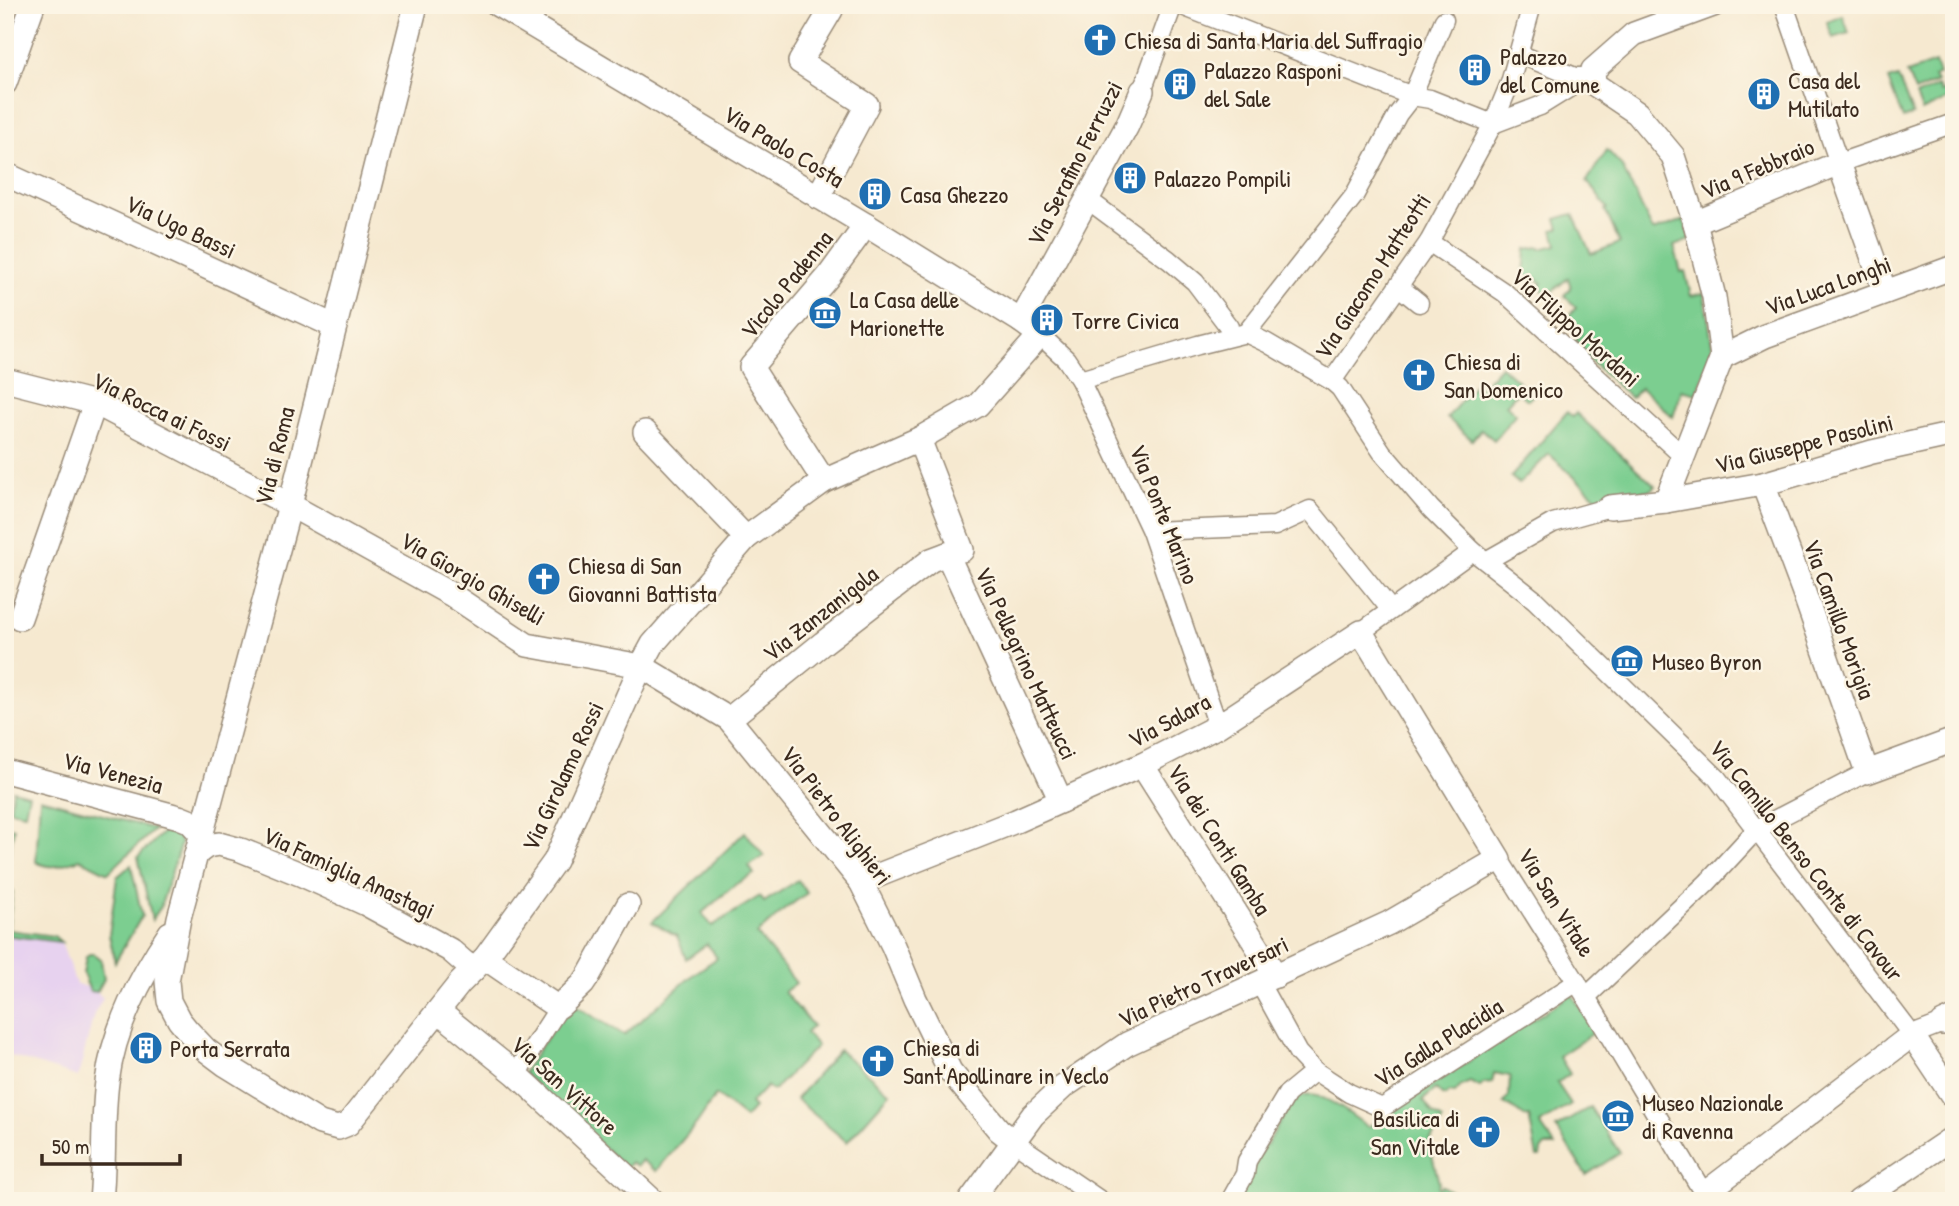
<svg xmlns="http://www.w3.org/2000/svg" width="1959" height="1206" viewBox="0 0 1959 1206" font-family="'Patrick Hand',sans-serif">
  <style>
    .built { fill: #e7d2ef }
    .green { fill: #7bce90; stroke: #5b7c57; stroke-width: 2 }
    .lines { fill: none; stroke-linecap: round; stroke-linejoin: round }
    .pedestrian-casing { stroke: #988a77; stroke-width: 21 }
    .minor-casing { stroke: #988a77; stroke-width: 26 }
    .pedestrian { stroke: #fff; stroke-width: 18 }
    .minor { stroke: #fff; stroke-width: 23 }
    .labels { text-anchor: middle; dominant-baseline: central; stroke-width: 5; stroke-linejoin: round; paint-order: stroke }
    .poi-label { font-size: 24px; fill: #3b2a1e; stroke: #fcf5e5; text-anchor: start }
    .street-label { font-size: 24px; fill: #3b2a1e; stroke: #fcf5e5 }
  </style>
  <rect width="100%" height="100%" fill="#fcf5e5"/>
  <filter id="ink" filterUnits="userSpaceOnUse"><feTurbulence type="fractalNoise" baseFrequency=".0143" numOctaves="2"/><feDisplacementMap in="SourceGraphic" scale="14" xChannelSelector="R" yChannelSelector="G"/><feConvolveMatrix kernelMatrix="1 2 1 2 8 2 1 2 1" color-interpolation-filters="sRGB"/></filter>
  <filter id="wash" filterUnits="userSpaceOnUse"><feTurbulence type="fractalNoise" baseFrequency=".00686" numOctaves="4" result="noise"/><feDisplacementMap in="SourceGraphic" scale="28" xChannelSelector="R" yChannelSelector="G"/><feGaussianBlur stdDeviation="1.57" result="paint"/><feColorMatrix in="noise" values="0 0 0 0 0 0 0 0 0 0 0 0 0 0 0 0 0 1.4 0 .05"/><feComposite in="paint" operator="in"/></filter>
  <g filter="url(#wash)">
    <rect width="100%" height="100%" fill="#f6e9d0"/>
    <path class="built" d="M5 935 61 942 76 984 87 987 91 992H97L103 998 94 1014 78 1077 5 1054Z"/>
    <g class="green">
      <path d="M1843 16 1849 33 1833 38 1827 22Z"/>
      <path d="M1935 63 1939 74 1934 77 1937 82 1915 92 1907 73Z"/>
      <path d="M1898 77 1913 115 1903 119 1888 80Z"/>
      <path d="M1938 86 1941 92 1946 90 1950 98 1922 111 1916 96Z"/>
      <path d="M1607 150 1621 165 1653 231 1684 220 1690 240 1674 246 1681 272 1685 271 1691 296 1704 293 1713 349 1697 394 1682 390 1673 417 1641 388 1631 398 1572 344 1582 333 1567 317 1576 308 1564 295 1571 288 1568 278 1548 295 1539 287 1542 283 1536 278 1533 282 1524 275 1526 249 1540 247V249L1557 245 1553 230 1559 228 1556 219 1573 214 1591 254 1620 243 1605 210 1607 208 1587 181Z"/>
      <path d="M1501 366 1533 395 1528 400 1517 392 1506 405 1516 414 1494 440 1481 429 1472 440 1447 418 1474 385 1480 389Z"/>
      <path d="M1567 412 1573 417 1576 413 1655 486 1651 490 1597 498 1549 454 1519 484 1511 477Z"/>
      <path d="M13 790 29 794 25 813 10 810Z"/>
      <path d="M40 798 155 829 108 873 80 859C62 864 55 871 36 862Z"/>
      <path d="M7 826 14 828 5 880Z"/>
      <path d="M165 830 177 834 181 843 160 908 152 920 138 857Z"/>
      <path d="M745 832 764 856 749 866 754 874 736 884 702 913 712 926 760 896 764 902 798 880 807 893 785 909 757 934 796 983 784 992 813 1026 806 1033 817 1046 773 1091 767 1086 750 1104 754 1108 745 1118 716 1095 697 1123 656 1171 642 1160 637 1166 631 1162 626 1168 523 1073 570 1002 624 1035 694 974 717 958 707 944 686 959 677 936 652 922Z"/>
      <path d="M131 865 142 916 115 962 109 935 117 877Z"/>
      <path d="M5 888 13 890 8 930 54 936 61 942 5 935Z"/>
      <path d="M89 954H94L101 960 104 979 97 992 90 991 83 974 86 957Z"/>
      <path d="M1572 994 1595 1032 1559 1056 1570 1074 1557 1083 1571 1104 1540 1124 1555 1146H1545L1541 1151 1540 1157H1537L1529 1116 1526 1117 1504 1103 1509 1096 1510 1076 1494 1073 1492 1083 1483 1084 1480 1087 1470 1082 1461 1086 1455 1093 1449 1092 1446 1096 1442 1095 1436 1089 1423 1100 1433 1114 1443 1120 1427 1146 1430 1147 1439 1183 1438 1186 1439 1188 1442 1186 1467 1201H1238L1253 1164 1264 1146 1267 1145C1275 1131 1283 1114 1294 1102 1314 1081 1350 1115 1368 1127Z"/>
      <path d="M839 1050 890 1093 847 1142 796 1099Z"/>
      <path d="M1590 1107 1620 1153 1586 1175 1556 1128Z"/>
    </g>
  </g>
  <g filter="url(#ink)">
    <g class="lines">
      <defs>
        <g id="pedestrian">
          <path d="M1180 5 1412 96 1444 20"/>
          <path d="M1784 5 1839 163 1954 123"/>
          <path d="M529 24 540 5"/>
          <path d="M1519 54 1575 77H1590"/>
          <path d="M1142 91 1173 5"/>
          <path d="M1493 124 1540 106 1585 78"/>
          <path d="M1087 199 1169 260 1195 282 1229 327"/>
          <path d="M1429 242 1505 293 1684 457"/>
          <path d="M1398 286 1419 303"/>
          <path d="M1246 333 1267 343 1332 381 1340 388 1382 452 1431 509 1473 551 1535 600 1717 778 1912 1035 1943 1023"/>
          <path d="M1040 335 1066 359 1080 380 1151 531 1218 726"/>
          <path d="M1080 380 1198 345 1246 333 1354 196 1398 114 1412 96 1430 99 1493 124"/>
          <path d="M1332 381 1429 242 1493 124 1510 83 1532 5"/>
          <path d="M1151 531 1275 526 1310 510 1391 610"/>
          <path d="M1486 561 1553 523 1610 507"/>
          <path d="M1361 632 1473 551"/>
          <path d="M1499 859 1586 997 1704 1194"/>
          <path d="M1260 984 1298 1053 1315 1071 1349 1093 1382 1108 1577 982"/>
          <path d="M1586 997 1707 883 1757 829 1867 772"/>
          <path d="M516 1074 560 1006"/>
          <path d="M1013 1141 1101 1201"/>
          <path d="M1230 1201 1245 1174 1247 1161 1287 1094 1315 1071"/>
        </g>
        <g id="minor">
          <path d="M416 5 290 505 179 918 167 981 169 1001 179 1020 188 1031 206 1050 226 1065 320 1123 338 1128 348 1124 460 983 485 958 555 861 641 666 653 644 746 538 824 481 919 439 978 405 1040 335 1021 321 866 225 498 5"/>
          <path d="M5 83 33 5"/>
          <path d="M5 174 334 326"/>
          <path d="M818 197 867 105 800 62 831 10"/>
          <path d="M1695 223 1839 163 1885 292"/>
          <path d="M1021 321 1127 126 1142 91"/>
          <path d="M1722 357 1765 336 1954 267"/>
          <path d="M5 380 95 403 290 505 452 595 527 645 641 666 729 719 861 882 893 946 915 999 950 1071 999 1130 1013 1141"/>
          <path d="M645 432 746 538"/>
          <path d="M919 439 962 550 947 554 1061 801"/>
          <path d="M824 481 751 367 828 277 866 225"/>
          <path d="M1763 484 1803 590 1867 772 1954 740"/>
          <path d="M1666 501 1722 357 1714 297 1695 223 1673 156 1637 113 1594 84 1593 70 1634 34 1713 5"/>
          <path d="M1610 507 1666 501 1763 484 1872 452 1954 434"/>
          <path d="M20 618 95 403"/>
          <path d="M729 719 823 643 931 560 947 554"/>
          <path d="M1142 765 1276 976"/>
          <path d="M5 771 179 817 189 821 202 835"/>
          <path d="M196 854 207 846 219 844 241 850 300 874 366 904 450 950 473 970"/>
          <path d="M861 882 1016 821 1142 765 1218 726 1361 632 1499 859 1389 923 1127 1044 1063 1087 1033 1115 970 1201"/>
          <path d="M485 958 551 1003 560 1006 583 984 589 975 628 905"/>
          <path d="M438 1011 516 1074 653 1201"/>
          <path d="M1943 1023 1954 1018"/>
          <path d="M101 1201C105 1161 102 1121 107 1082 114 1027 140 978 170 933"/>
          <path d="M1708 1201 1704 1194 1912 1035 1954 1098"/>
          <path d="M1859 1201 1954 1137"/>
        </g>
      </defs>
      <use href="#pedestrian" class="pedestrian-casing"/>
      <use href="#minor" class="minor-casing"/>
      <use href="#pedestrian" class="pedestrian"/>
      <use href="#minor" class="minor"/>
    </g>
  </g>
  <defs>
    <symbol id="church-disc" viewBox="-11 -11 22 22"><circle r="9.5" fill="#1f6fb2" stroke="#fcf5e5"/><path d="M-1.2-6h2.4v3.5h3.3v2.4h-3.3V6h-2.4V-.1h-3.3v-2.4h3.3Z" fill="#fff"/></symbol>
    <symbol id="building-disc" viewBox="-11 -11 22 22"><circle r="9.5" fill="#1f6fb2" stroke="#fcf5e5"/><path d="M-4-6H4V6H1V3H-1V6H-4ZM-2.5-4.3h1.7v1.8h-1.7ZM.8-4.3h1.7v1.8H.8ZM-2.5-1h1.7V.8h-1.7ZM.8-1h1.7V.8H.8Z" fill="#fff"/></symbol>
    <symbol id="museum-disc" viewBox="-11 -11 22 22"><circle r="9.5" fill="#1f6fb2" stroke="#fcf5e5"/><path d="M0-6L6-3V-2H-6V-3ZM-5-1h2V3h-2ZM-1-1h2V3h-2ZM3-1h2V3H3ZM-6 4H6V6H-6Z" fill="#fff"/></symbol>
  </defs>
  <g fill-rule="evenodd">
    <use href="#church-disc" x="1081" y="21" width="38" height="38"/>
    <use href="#building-disc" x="1456" y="51" width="38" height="38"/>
    <use href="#building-disc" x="1161" y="65" width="38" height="38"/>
    <use href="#building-disc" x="1745" y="75" width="38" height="38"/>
    <use href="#building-disc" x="1111" y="159" width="38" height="38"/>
    <use href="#building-disc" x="856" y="175" width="38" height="38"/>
    <use href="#museum-disc" x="806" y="294" width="38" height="38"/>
    <use href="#building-disc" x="1028" y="301" width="38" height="38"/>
    <use href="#church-disc" x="1400" y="356" width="38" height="38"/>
    <use href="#church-disc" x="525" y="560" width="38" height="38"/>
    <use href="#museum-disc" x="1608" y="642" width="38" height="38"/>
    <use href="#building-disc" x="127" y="1029" width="38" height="38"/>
    <use href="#church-disc" x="859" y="1042" width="38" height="38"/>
    <use href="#museum-disc" x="1599" y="1097" width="38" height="38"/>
    <use href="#church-disc" x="1465" y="1113" width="38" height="38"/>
  </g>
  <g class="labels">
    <g class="poi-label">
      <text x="1124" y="40">Chiesa di Santa Maria del Suffragio</text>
      <text x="1500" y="56">Palazzo<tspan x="1500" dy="28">del Comune</tspan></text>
      <text x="1204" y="70">Palazzo Rasponi<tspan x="1204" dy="28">del Sale</tspan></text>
      <text x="1788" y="80">Casa del<tspan x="1788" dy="28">Mutilato</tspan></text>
      <text x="1154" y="178">Palazzo Pompili</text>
      <text x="900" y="194">Casa Ghezzo</text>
      <text x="850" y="299">La Casa delle<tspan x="850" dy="28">Marionette</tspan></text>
      <text x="1072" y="320">Torre Civica</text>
      <text x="1444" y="361">Chiesa di<tspan x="1444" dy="28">San Domenico</tspan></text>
      <text x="568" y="565">Chiesa di San<tspan x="568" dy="28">Giovanni Battista</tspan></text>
      <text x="1652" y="661">Museo Byron</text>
      <text x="903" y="1047">Chiesa di<tspan x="903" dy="28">Sant'Apollinare in Veclo</tspan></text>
      <text x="170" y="1048">Porta Serrata</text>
      <text x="1642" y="1102">Museo Nazionale<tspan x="1642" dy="28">di Ravenna</tspan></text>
      <text x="1460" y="1118" text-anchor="end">Basilica di<tspan x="1460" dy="28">San Vitale</tspan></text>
    </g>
    <g class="street-label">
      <text transform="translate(784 146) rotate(31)">Via Paolo Costa</text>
      <text transform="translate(1074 163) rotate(-63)">Via Serafino Ferruzzi</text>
      <text transform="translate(1757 168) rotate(-23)">Via 9 Febbraio</text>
      <text transform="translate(181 226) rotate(25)">Via Ugo Bassi</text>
      <text transform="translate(1372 276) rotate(-57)">Via Giacomo Matteotti</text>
      <text transform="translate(786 284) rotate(-51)">Vicolo Padenna</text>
      <text transform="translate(1828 285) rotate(-20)">Via Luca Longhi</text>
      <text transform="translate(1576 327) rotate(42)">Via Filippo Mordani</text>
      <text transform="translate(162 411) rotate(26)">Via Rocca ai Fossi</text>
      <text transform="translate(1804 443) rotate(-14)">Via Giuseppe Pasolini</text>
      <text transform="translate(274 456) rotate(-76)">Via di Roma</text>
      <text transform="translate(1165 514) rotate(68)">Via Ponte Marino</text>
      <text transform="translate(473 578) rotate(30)">Via Giorgio Ghiselli</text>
      <text transform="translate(820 613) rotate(-38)">Via Zanzanigola</text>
      <text transform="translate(1840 619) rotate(70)">Via Camillo Morigia</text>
      <text transform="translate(1027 663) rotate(65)">Via Pellegrino Matteucci</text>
      <text transform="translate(1169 720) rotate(-28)">Via Salara</text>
      <text transform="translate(113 772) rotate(15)">Via Venezia</text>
      <text transform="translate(562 776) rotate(-65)">Via Girolamo Rossi</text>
      <text transform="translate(837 815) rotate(53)">Via Pietro Alighieri</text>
      <text transform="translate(1220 839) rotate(58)">Via dei Conti Gamba</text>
      <text transform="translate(1807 860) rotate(52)">Via Camillo Benso Conte di Cavour</text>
      <text transform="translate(349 872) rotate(25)">Via Famiglia Anastagi</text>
      <text transform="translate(1557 902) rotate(58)">Via San Vitale</text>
      <text transform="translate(1203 981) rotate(-25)">Via Pietro Traversari</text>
      <text transform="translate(1438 1042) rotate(-32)">Via Galla Placidia</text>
      <text transform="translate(565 1085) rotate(42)">Via San Vittore</text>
    </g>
  </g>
  <rect width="1959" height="1206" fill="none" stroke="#fcf5e5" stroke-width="28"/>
  <path d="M42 1154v10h138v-10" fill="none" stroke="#3b2a1e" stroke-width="3.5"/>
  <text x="52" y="1154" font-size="21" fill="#3b2a1e" stroke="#fcf5e5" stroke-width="5" paint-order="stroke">50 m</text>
</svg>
